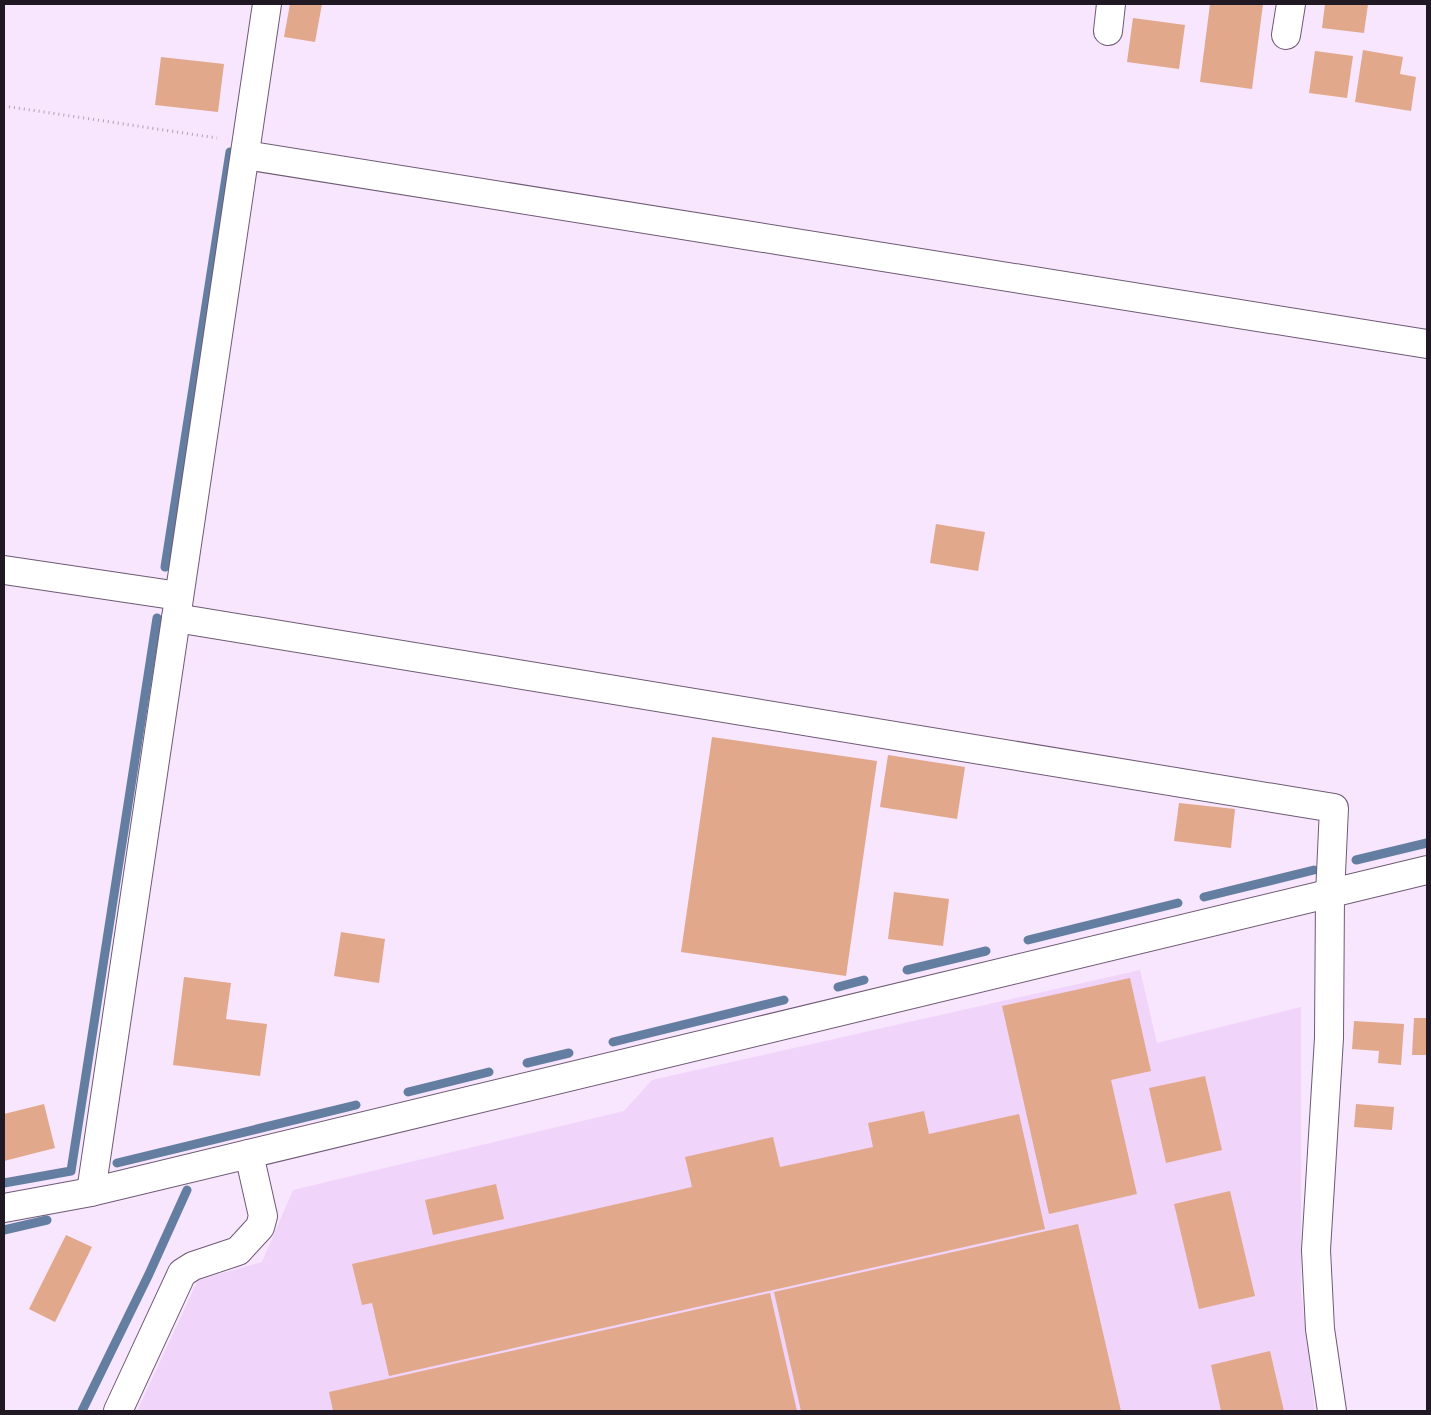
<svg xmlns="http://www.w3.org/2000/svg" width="1431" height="1415" viewBox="0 0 1431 1415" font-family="'Times New Roman',serif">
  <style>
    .built { fill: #f1d4f9 }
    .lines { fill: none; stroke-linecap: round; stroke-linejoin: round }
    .stream { stroke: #637ea0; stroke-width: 9 }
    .building { fill: #e1a88c }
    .minor-casing { stroke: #6e5a74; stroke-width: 30 }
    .path { stroke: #b0a1b5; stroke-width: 3; stroke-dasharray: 1 4; stroke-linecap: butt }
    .minor { stroke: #fff; stroke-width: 28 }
  </style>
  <rect width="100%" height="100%" fill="#f8e5fe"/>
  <path class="built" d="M1140 970 1157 1043 1301 1007V1291L1315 1411H137L198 1280 262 1262 293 1190 624 1111 652 1080Z"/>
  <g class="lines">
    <g class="stream">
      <path d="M165 567 230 152"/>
      <path d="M1356 860 1427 843"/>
      <path d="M1204 897 1314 870"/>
      <path d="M1028 940 1178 903"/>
      <path d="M907 970 986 951"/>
      <path d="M838 987 864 980"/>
      <path d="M613 1042 784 1000"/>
      <path d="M527 1063 569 1053"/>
      <path d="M408 1092 489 1072"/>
      <path d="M117 1163 356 1105"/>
      <path d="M4 1183 71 1171 157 618"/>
      <path d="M4 1230 47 1220"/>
      <path d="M82 1411 149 1274 187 1190"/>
    </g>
  </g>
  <g class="building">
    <path d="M290 4H322L315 42 284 37Z"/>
    <path d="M1210 4H1263L1252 89 1200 82Z"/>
    <path d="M1325 4H1368L1364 33 1322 28Z"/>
    <path d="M1133 18 1185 25 1179 69 1127 62Z"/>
    <path d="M1363 50 1403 57 1400 74 1416 77 1411 111 1355 102Z"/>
    <path d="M1315 51 1353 56 1347 98 1309 93Z"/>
    <path d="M161 57 224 64 218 112 155 105Z"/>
    <path d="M936 524 985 532 978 571 930 563Z"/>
    <path d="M712 737 877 761 846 976 681 952Z"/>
    <path d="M888 755 965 767 957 819 880 807Z"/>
    <path d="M1179 803 1235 809 1231 848 1174 841Z"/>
    <path d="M894 892 949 899 943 946 888 939Z"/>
    <path d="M341 932 385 939 379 983 334 976Z"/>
    <path d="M184 977 231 983 226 1019 267 1024 260 1076 173 1065Z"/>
    <path d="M1130 978 1151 1071 1111 1080 1137 1194 1049 1214 1002 1006Z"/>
    <path d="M1414 1018H1427V1055H1412Z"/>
    <path d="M1354 1021 1404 1024 1401 1065 1378 1063 1379 1051 1352 1049Z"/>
    <path d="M1205 1076 1222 1150 1166 1163 1149 1088Z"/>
    <path d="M44 1104 55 1148 4 1161V1114Z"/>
    <path d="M1356 1104 1394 1107 1392 1130 1354 1127Z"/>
    <path d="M924 1111 929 1134 1019 1114 1045 1229 389 1376 372 1303 362 1305 352 1264 692 1187 685 1157 773 1137 780 1167 873 1147 868 1123Z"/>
    <path d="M496 1184 504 1219 433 1235 425 1200Z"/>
    <path d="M1230 1191 1255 1296 1199 1309 1174 1204Z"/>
    <path d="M1078 1224 1121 1411H801L774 1292Z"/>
    <path d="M66 1235 92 1247 55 1322 29 1309Z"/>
    <path d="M770 1293 797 1411H333L329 1392Z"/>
    <path d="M1270 1351 1284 1411H1221L1211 1365Z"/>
  </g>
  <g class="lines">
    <defs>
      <g id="minor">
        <path d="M1108 31 1111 4"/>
        <path d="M1286 35 1291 4"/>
        <path d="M245 155 1427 344"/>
        <path d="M4 570 179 596"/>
        <path d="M176 618 1334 808 1330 895 1329 1038 1316 1250 1320 1329 1332 1411"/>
        <path d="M91 1192 267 4"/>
        <path d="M4 1208 91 1192 1427 870"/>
        <path d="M118 1411 182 1273 193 1266 238 1251 260 1227 263 1216 249 1154"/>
      </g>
    </defs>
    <use href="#minor" class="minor-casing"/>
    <path class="path" d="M4 106 217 138"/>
    <use href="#minor" class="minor"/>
  </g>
  <rect width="1431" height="1415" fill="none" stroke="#201823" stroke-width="10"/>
</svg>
